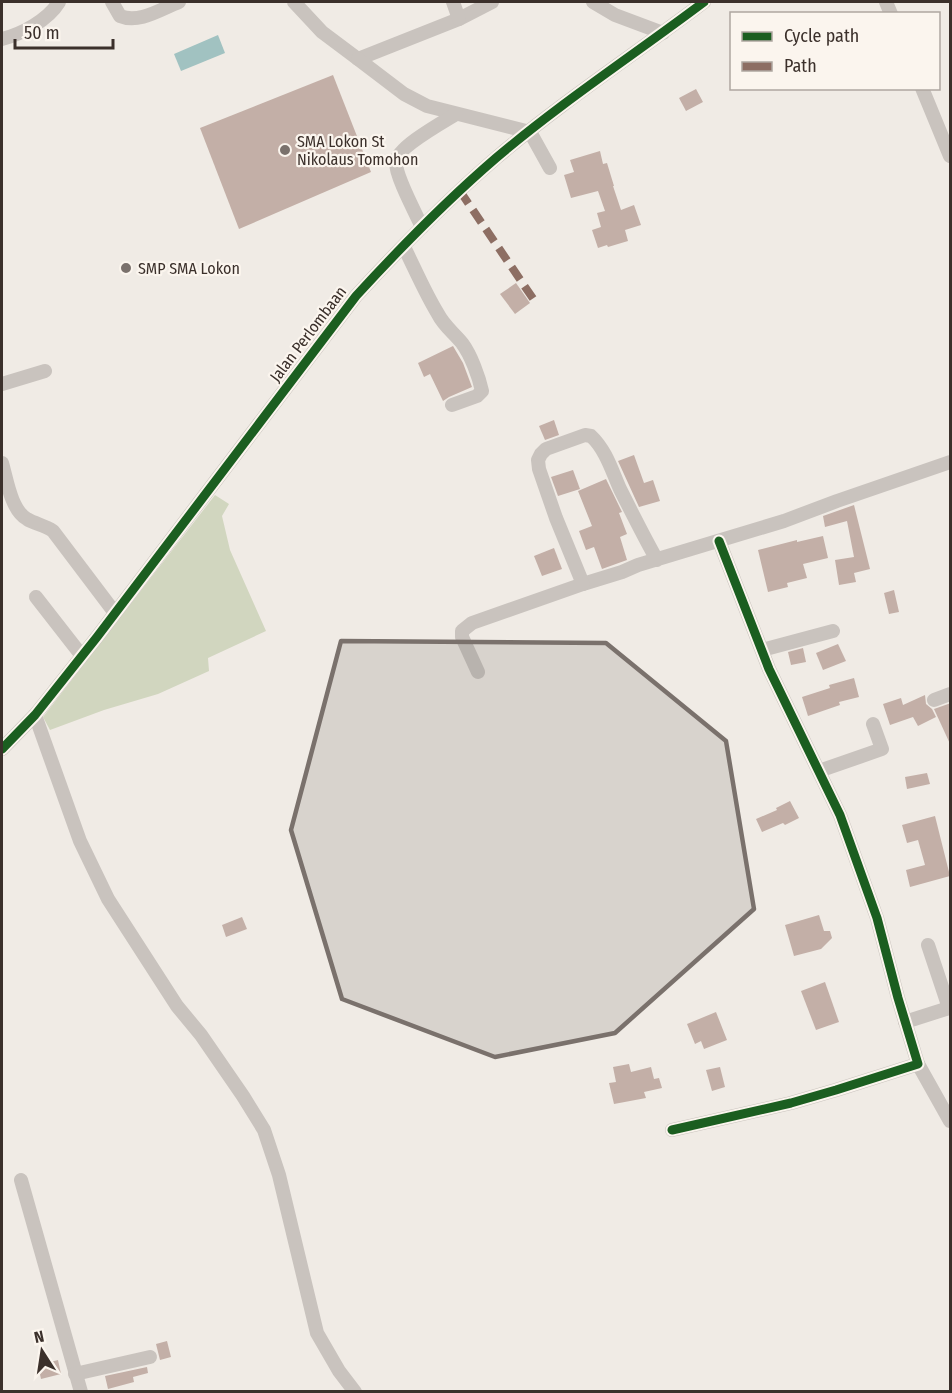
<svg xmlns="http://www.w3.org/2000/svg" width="952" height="1393" viewBox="0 0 952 1393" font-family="'Fira Sans Condensed',sans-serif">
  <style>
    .green { fill: #d1d6bf }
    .water { fill: #a1c2c1 }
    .building { fill: #c3afa7 }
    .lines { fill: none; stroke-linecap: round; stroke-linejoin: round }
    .minor { stroke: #c9c3be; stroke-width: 14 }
    .quiet { stroke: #8d6e63; stroke-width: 8; stroke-dasharray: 15 8; stroke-linecap: butt }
    .cycleway-casing { stroke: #fbf5ee; stroke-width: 13 }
    .cycleway { stroke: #1b5e20; stroke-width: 9 }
    .marked { fill: #7a716c; fill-opacity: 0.2; stroke: #7a716c; stroke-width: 4.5; stroke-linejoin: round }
    .poi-dot { fill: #7a716c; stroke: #fbf5ee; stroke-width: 2 }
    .labels { text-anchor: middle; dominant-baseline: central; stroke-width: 4.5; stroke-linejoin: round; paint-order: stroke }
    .poi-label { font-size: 16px; fill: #3b302b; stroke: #fbf5ee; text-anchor: start }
    .street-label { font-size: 16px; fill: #3b302b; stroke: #fbf5ee }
  </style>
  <rect width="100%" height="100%" fill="#f0ebe5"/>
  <path class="green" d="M215 495 229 504 222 516 230 550 266 631 208 658 209 671 158 694 104 710 50 730 43 717Z"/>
  <path class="water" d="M218 35 225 53 181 71 174 54Z"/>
  <g class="building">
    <path d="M333 75 371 172 239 229 200 128Z"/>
    <path d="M696 89 703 102 686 111 679 98Z"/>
    <path d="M600 151 603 164 607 163 614 186H613L621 210 634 205 641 225 625 230 628 241 608 247 607 245 598 248 592 230 601 227 597 213 605 211 598 191 571 198 564 175 574 172 570 160Z"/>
    <path d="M516 283 530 303 515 314 500 294Z"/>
    <path d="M453 346 463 363 472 387 449 397 443 401 430 374 424 377 418 363Z"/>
    <path d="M554 420 559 435 545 440 539 426Z"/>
    <path d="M634 455 644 483 653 480 660 501 639 507 618 461Z"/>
    <path d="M573 470 580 489 558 496 551 477Z"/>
    <path d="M606 479 622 512 619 513 627 534 620 537 627 560 602 569 594 547 586 550 579 531 592 526 578 491Z"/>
    <path d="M854 505 870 569 854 573 856 582 839 585 835 560 854 557 847 521 825 527 823 516Z"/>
    <path d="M823 536 828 558 803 564 807 578 787 583 788 587 768 592 758 550 797 540V542Z"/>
    <path d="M554 548 562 569 542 576 534 556Z"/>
    <path d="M894 590 899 612 889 614 884 593Z"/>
    <path d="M838 644 846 661 823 670 816 653Z"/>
    <path d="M803 648 806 662 791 665 788 652Z"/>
    <path d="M854 678 859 697 839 702 840 705 808 716 802 697 830 688 829 685Z"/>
    <path d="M925 695 926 704 932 709 936 717 918 726 913 717 890 725 883 704 901 698 903 705Z"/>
    <path d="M951 703V746L934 709Z"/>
    <path d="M927 773 930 784 907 789 905 777Z"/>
    <path d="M790 801 799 818 785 825 783 823 762 832 756 819 777 810 776 808Z"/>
    <path d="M935 816 950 876 910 887 906 870 925 865 918 840 907 843 902 825Z"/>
    <path d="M819 915 824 931H830L832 938 821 949 794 956 785 925Z"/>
    <path d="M242 917 247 929 226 937 222 925Z"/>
    <path d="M825 982 839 1022 816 1030 801 991Z"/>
    <path d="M716 1012 727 1040 704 1049 701 1041 695 1044 687 1024Z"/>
    <path d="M629 1064 631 1072 651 1067 654 1079 659 1078 662 1088 644 1092 646 1098 614 1104 609 1083 616 1082 613 1067Z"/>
    <path d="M720 1067 725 1087 712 1091 706 1070Z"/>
    <path d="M167 1341 171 1357 160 1360 156 1344Z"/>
    <path d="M58 1360 61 1374 41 1379 38 1365Z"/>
    <path d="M147 1367 148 1373 133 1377 134 1382 108 1389 105 1376Z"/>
  </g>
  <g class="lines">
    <g class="minor">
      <path d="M112 2 120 16C139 24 161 9 179 2"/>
      <path d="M294 2 322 32 358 59 459 19 492 2"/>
      <path d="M453 2 459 19"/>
      <path d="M593 2 615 15 663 33"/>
      <path d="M886 2 891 14"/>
      <path d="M2 39C22 34 48 20 59 2"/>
      <path d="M358 59 404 94 427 106 530 132 550 168"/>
      <path d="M922 88 950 156"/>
      <path d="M422 227C416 214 395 175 396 162 396 148 443 122 456 114"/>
      <path d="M404 247C415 269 425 293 438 314 444 326 454 333 462 343 471 355 479 377 482 391L477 396 452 405"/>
      <path d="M2 384 45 371"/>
      <path d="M2 463C7 480 11 510 27 519 35 524 44 525 53 531L115 613"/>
      <path d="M657 560C644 537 632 513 620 489 612 471 606 450 591 436L585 435 546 449 541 454 538 460 539 469 556 518 583 584 622 572 638 565 784 521 837 501 950 462"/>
      <path d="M36 597 82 656"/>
      <path d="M762 650 833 631"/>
      <path d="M478 672 462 637V631L472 623 583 584"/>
      <path d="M934 700 950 694"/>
      <path d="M35 715 80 841 108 899 177 1006 201 1035 243 1096 264 1130 279 1175 317 1333 339 1371 355 1392"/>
      <path d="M2 749 35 715 97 637 356 296C400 248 446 201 496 158 562 102 635 54 704 2"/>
      <path d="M819 771 882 749 873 724"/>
      <path d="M905 1022 949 1008 928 945"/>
      <path d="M918 1064 950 1121"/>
      <path d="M672 1130 791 1103 836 1090 918 1064 898 998 877 918 840 815 769 669 719 541"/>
      <path d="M21 1180 81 1392"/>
      <path d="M75 1374 150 1357"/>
    </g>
    <path class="quiet" d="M460 191 534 300"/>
    <defs>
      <g id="cycleway">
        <path d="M2 749 35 715 97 637 356 296C400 248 446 201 496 158 562 102 635 54 704 2"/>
        <path d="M672 1130 791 1103 836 1090 918 1064 898 998 877 918 840 815 769 669 719 541"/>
      </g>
    </defs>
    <use href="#cycleway" class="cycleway-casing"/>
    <use href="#cycleway" class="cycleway"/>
  </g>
  <path class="marked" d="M341 641 606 643 726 741 754 909 615 1033 495 1057 342 999 291 830Z"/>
  <g class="poi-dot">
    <circle cx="285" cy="150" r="6"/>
    <circle cx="126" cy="268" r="6"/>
  </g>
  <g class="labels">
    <g class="poi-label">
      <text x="297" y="141">SMA Lokon St<tspan x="297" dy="18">Nikolaus Tomohon</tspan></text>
      <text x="138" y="268">SMP SMA Lokon</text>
    </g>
    <g class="street-label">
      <text transform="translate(308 334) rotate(-53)">Jalan Perlombaan</text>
    </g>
  </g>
  <rect width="952" height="1393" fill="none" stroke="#3b302b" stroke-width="6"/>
  <rect x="730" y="12" width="210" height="78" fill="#fbf5ee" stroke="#aea6a0" stroke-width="1.5"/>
  <rect x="742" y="32" width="30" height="9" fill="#1b5e20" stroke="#aea6a0" stroke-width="1.5"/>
  <text x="784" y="42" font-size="18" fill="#3b302b">Cycle path</text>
  <rect x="742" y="62" width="30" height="9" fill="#8d6e63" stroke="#aea6a0" stroke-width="1.5"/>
  <text x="784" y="72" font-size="18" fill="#3b302b">Path</text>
  <g transform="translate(42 1351) rotate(348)" stroke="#fbf5ee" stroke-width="4.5" paint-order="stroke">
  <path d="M0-4.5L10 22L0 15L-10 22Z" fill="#3b302b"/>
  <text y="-9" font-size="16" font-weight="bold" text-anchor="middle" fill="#3b302b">N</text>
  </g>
  <path d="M15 39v9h98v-9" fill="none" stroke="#3b302b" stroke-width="3"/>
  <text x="24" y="39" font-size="18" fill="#3b302b" stroke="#fbf5ee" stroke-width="4.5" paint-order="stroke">50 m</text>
</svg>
